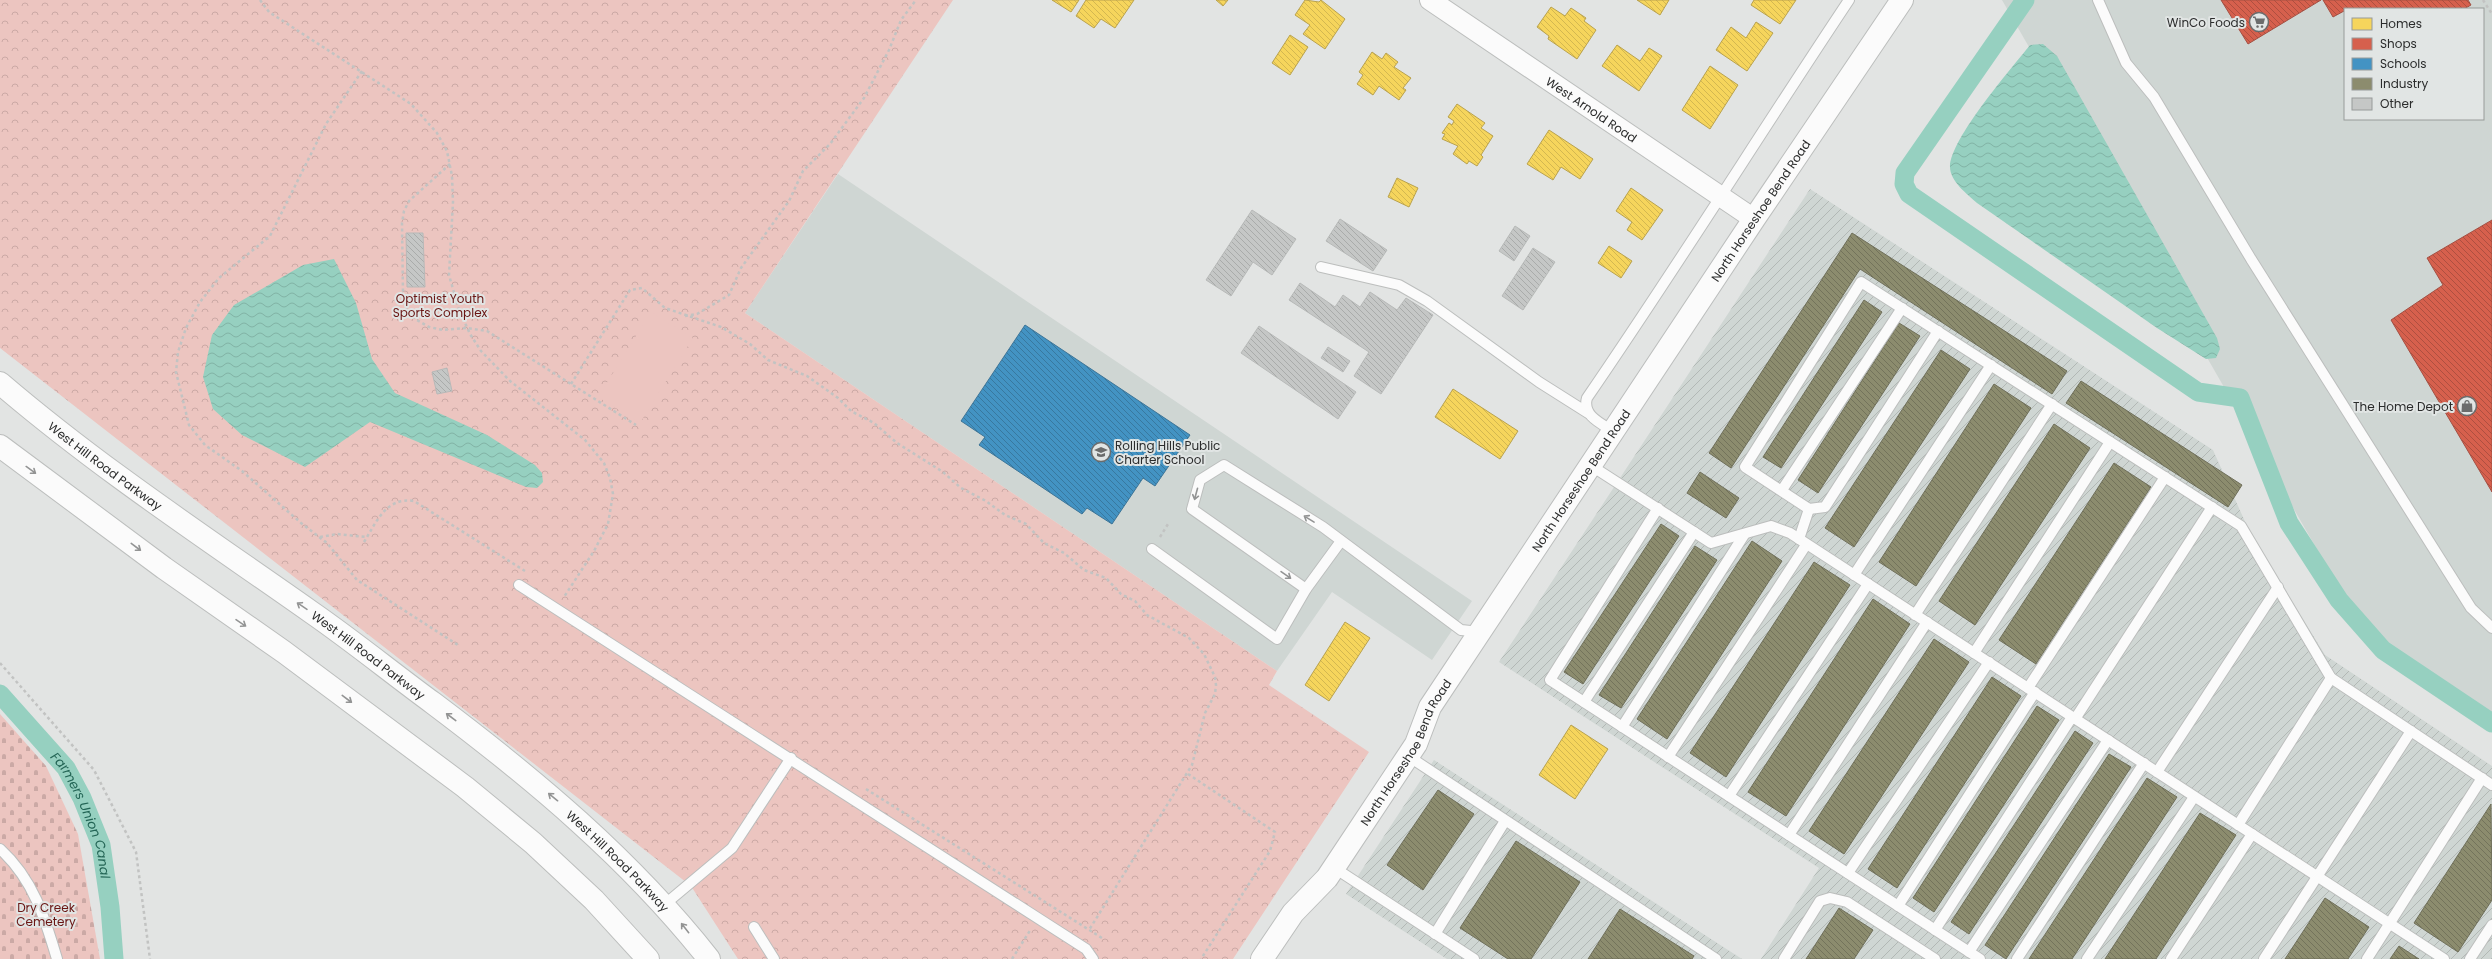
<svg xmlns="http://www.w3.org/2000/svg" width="2492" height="959" viewBox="0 0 2492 959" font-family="Poppins,sans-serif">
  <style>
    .built { fill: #cfd6d3; fill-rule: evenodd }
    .industrial { fill: url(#industrial-furrows) }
    .cemetery { fill: url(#cemetery-stones) }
    .park { fill: url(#park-crowns) }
    .pitch { fill: #ecc5c0 }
    .water { fill: url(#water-waves) }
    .homes { fill: url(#homes-back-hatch); stroke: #b9a24e }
    .shops { fill: url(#shops-back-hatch); stroke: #a35043 }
    .schools { fill: url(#schools-back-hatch); stroke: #3c7496 }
    .industry { fill: url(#industry-back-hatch); stroke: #6f6f5a }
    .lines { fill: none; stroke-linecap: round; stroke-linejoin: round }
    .canal { stroke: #96d0c0; stroke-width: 19 }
    .building { fill: url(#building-back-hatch); stroke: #b7b9b8 }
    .service-casing { stroke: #bcbebd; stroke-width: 12 }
    .minor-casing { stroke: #bcbebd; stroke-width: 22 }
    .tertiary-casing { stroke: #bcbebd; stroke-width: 24 }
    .path { stroke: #c2c3c2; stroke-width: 2.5; stroke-dasharray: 3 3; stroke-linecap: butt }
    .service { stroke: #fbfbfb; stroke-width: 10 }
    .minor { stroke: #fbfbfb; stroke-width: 20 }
    .tertiary { stroke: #fbfbfb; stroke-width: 22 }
    .oneway { stroke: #939494 }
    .labels { text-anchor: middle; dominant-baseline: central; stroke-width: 4; stroke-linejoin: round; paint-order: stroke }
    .poi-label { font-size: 12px; fill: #2b2c2c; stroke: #e1e5e4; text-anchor: end }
    .street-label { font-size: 12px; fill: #2b2c2c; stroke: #e1e5e4 }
    .park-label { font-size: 12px; fill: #691513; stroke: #e1e5e4 }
    .water-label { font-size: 13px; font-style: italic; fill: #236555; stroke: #e1e5e4 }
  </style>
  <defs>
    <pattern id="industrial-furrows" width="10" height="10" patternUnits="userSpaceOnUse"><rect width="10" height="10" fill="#cfd6d3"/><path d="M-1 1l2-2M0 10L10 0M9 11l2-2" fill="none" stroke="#b2b8b5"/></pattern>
    <pattern id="cemetery-stones" width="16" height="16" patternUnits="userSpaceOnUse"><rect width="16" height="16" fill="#ecc5c0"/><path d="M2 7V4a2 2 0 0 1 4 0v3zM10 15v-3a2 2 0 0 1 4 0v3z" fill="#cba9a5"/></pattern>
    <pattern id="park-crowns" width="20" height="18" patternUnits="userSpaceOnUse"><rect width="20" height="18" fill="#ecc5c0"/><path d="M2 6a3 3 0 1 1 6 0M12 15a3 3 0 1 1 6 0" fill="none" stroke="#cba9a5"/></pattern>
    <pattern id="water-waves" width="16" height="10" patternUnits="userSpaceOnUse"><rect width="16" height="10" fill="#96d0c0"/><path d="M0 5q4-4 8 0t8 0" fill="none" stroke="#81b3a5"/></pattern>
    <pattern id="homes-back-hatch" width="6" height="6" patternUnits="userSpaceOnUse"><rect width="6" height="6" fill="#f6d55c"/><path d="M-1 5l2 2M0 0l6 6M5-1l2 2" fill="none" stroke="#d3b750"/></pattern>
    <pattern id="shops-back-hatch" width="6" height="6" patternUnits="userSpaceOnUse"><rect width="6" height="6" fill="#d6604d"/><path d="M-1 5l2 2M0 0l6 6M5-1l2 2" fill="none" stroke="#ae4f40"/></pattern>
    <pattern id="schools-back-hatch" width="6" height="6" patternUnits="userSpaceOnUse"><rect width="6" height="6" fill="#4393c3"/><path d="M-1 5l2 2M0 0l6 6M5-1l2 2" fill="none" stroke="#38789f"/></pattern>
    <pattern id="industry-back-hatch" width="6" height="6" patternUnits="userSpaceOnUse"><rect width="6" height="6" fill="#8c8c6e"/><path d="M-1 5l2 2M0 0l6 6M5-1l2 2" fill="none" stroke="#73735b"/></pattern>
    <pattern id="building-back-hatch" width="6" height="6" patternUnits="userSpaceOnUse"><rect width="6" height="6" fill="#c5c7c6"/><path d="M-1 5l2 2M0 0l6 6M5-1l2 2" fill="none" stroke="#a9abaa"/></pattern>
  </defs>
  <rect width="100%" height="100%" fill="#e2e4e3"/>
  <g class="built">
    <path d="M2002 0H2492V731L2377 654ZM2345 9H2483V119H2345Z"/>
    <path d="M838 174 1472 601 1432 660 1332 592 1277 671 745 313Z"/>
  </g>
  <g class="industrial">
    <path d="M1810 189 2213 450 2251 535 2325 655 2492 766V959H1761L1819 868 1499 662Z"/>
    <path d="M1434 760 1742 959H1447L1346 894Z"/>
  </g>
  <path class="cemetery" d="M0 714 46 766 78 834 100 959H0Z"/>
  <path class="park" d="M0 0H953L745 313 1277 671 1269 685 1369 752 1233 959H738L691 886 0 348Z"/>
  <path class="pitch" d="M651 312 693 338 640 423 598 397Z"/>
  <g class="water">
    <path d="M2043 44 2057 56 2217 338 2220 349 2216 358 2206 359 2157 328 1977 203C1967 194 1950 181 1950 167 1950 139 2011 69 2030 45Z"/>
    <path d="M334 259 356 303 372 359 395 393 487 435 535 465 542 473 543 482 537 488 526 487 370 422 305 467 242 435 213 409 203 377 212 335 234 305 303 265Z"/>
  </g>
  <g class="homes">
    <path d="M1052 0H1079L1071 12Z"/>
    <path d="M1086 0H1134L1115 28 1101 19 1094 28 1076 16Z"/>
    <path d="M1216 0H1228L1223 6Z"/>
    <path d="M1305 0 1319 2 1321 0 1345 19 1325 49 1303 34 1310 25 1295 15Z"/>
    <path d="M1637 0H1669L1660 15Z"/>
    <path d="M1754 0H1796L1780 24 1751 5Z"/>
    <path d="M1551 7 1565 16 1571 8 1586 18 1584 21 1596 30 1577 59 1548 39 1549 36 1537 27Z"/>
    <path d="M1756 22 1773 33 1747 71 1716 50 1731 27 1746 38Z"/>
    <path d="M1290 35 1308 47 1290 75 1272 63Z"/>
    <path d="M1617 45 1640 61 1649 48 1662 56 1639 91 1602 66Z"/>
    <path d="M1372 52 1382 59 1386 53 1398 62 1394 67 1411 78 1403 88 1406 90 1399 100 1379 86 1373 95 1357 84 1363 75 1359 72Z"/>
    <path d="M1710 66 1738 85 1710 129 1682 110Z"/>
    <path d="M1457 104 1485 123 1481 128 1493 136 1481 155 1483 157 1477 166 1469 161 1467 164 1453 154 1458 146 1442 139 1445 134 1442 133 1449 123 1452 125 1454 121 1448 117Z"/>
    <path d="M1549 130 1593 159 1580 179 1561 167 1553 180 1527 164Z"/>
    <path d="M1397 178 1418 188 1409 207 1388 197Z"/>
    <path d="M1631 188 1663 210 1642 240 1627 230 1632 222 1616 211Z"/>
    <path d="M1609 246 1632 261 1621 278 1598 263Z"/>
    <path d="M1453 389 1518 431 1500 459 1435 417Z"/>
    <path d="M1345 622 1370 638 1329 701 1305 685Z"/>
    <path d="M1571 725 1608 749 1575 799 1539 775Z"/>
  </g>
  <g class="shops">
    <path d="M2221 0H2321L2248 44Z"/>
    <path d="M2323 0H2468L2471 5 2464 9H2345V13L2344 11 2333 17Z"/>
    <path d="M2492 220V492L2391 320 2443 285 2427 258Z"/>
  </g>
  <path class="schools" d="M1025 325 1190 435 1155 486 1143 478 1112 524 1087 508 1082 514 979 445 985 437 961 421Z"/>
  <g class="industry">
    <path d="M1852 233 2067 371 2052 394 1860 269 1731 468 1709 453Z"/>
    <path d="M1864 300 1882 312 1781 468 1763 457Z"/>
    <path d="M1899 323 1920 336 1818 493 1798 480Z"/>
    <path d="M1941 350 1970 369 1854 547 1825 528Z"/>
    <path d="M2081 381 2242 485 2228 507 2066 403Z"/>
    <path d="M1994 384 2031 408 1916 586 1879 562Z"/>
    <path d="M2054 424 2090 448 1975 625 1939 601Z"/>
    <path d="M2114 463 2151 487 2036 664 1999 640Z"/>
    <path d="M1700 472 1739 498 1726 518 1687 493Z"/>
    <path d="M1661 524 1679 536 1583 684 1564 672Z"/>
    <path d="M1752 541 1782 561 1667 739 1637 719Z"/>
    <path d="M1695 546 1717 560 1621 708 1599 695Z"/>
    <path d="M1814 562 1850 585 1726 777 1690 753Z"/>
    <path d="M1873 599 1910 624 1786 816 1748 792Z"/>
    <path d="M1934 639 1969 662 1844 854 1809 831Z"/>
    <path d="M1992 677 2021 696 1897 888 1868 869Z"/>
    <path d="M2037 706 2059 720 1934 912 1913 898Z"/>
    <path d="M2075 731 2093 743 1969 934 1951 922Z"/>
    <path d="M2109 754 2131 767 2006 959 1985 945Z"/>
    <path d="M2147 778 2177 797 2072 959H2029Z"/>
    <path d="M1438 790 1474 814 1423 890 1387 865Z"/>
    <path d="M2491 804 2492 900 2458 952 2414 923Z"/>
    <path d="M2200 813 2236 835 2156 959H2105Z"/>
    <path d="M1516 841 1580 882 1531 959H1508L1460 928Z"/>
    <path d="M2325 898 2369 927 2348 959H2285Z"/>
    <path d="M1839 908 1873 930 1854 959H1806Z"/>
    <path d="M1620 909 1694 956 1692 959H1588Z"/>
    <path d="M2399 946 2419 959H2390Z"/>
  </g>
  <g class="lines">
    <g class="canal">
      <path d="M2025 0 1905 173 1904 184 1909 194 2198 392 2240 398 2289 523 2339 600 2383 650 2492 723"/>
      <path id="s1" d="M0 694 66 768 82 798 101 845 110 907 114 959"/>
    </g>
  </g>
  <g class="building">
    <path d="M1252 210 1296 239 1272 275 1253 262 1231 296 1206 280Z"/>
    <path d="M1340 219 1387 250 1373 271 1326 241Z"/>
    <path d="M1515 226 1530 236 1514 261 1499 251Z"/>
    <path d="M406 233H423L425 287H407Z"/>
    <path d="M1533 248 1555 262 1523 310 1502 296Z"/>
    <path d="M1300 283 1335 307 1343 295 1360 307 1370 292 1397 310 1406 298 1433 315 1381 394 1354 376 1369 352 1289 300Z"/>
    <path d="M1259 326 1356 392 1338 419 1241 353Z"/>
    <path d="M1328 347 1350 361 1343 372 1321 358Z"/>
    <path d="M447 368 452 391 437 394 432 372Z"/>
  </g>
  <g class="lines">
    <defs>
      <g id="service">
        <path d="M2098 0 2126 63 2154 97 2251 259 2471 608 2492 628"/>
        <path d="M1321 267 1399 285 1427 301 1539 382 1588 413"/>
        <path d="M1613 431C1600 423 1582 415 1587 398 1677 267 1761 132 1849 0"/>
        <path d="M1590 465 1711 543 1771 526 1790 533 2444 959"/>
        <path d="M1782 490 1902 308"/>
        <path d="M1658 508 1550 680 1980 959"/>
        <path d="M1809 509 1825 507 1938 331"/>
        <path d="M1799 539 1809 509 1745 467 1861 282 2241 526 2331 678 2492 785"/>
        <path d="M1152 549 1277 639 1306 589 1341 541"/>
        <path d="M1854 575 1991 365"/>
        <path d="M519 585 1086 949 1093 959"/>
        <path d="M1306 589 1192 509 1200 480 1224 465 1323 527 1461 630 1480 632"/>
        <path d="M1915 615 2052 404"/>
        <path d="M1974 653 2110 442"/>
        <path d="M2028 688 2165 477"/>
        <path d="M1584 702 1694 532"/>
        <path d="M2075 719 2212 507"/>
        <path d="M1622 727 1744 535"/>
        <path d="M1408 756 1716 959"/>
        <path d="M1668 757 1806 545"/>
        <path d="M2157 772 2278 587"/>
        <path d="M1729 796 1868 584"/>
        <path d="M2238 825 2331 678"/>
        <path d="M1789 835 1927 622"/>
        <path d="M0 849C33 879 45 918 57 959"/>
        <path d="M1333 867 1474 959"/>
        <path d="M1848 873 1989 662"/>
        <path d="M664 905 732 848 791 758"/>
        <path d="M1898 906 2035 692"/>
        <path d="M754 927 774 959"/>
        <path d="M1935 930 2072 717"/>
        <path d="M1435 934 1505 821"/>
        <path d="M1969 952 2108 740"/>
        <path d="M1784 959 1820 901 1830 898 1847 902 1935 959"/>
        <path d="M2017 959 2144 763"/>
        <path d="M2087 959 2194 797"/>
        <path d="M2171 959 2252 834"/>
        <path d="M2264 959 2411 731"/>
        <path d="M2367 959 2482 778"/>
        <path d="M2470 959 2492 925"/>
      </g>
      <g id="minor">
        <path id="s2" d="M1430 0 1754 219"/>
      </g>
      <g id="tertiary">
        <path id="s3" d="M0 383C98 467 206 538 311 612 353 641 392 673 433 703 534 779 630 859 709 959"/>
        <path d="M0 446 164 568 284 652 465 787 533 843 594 900 648 959"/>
        <path id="s4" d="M1262 959 1293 913 1327 878 1416 744 1430 707 1754 219 1902 0"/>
      </g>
    </defs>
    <use href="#service" class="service-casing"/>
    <use href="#minor" class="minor-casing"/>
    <use href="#tertiary" class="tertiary-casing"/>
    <g class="path">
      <path d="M260 0 269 12 411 104 437 133 447 151 452 176 453 202 449 275 459 310 470 334 481 351 510 381 585 440 604 463 610 478 613 494 608 524 594 551 564 597"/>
      <path d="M2483 0 2492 14"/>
      <path d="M362 71 326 124 270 236 219 278 200 302 186 328 178 352 176 372 189 425 205 445 242 471 301 523 327 543 357 580 458 645"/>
      <path d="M450 164 409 201 404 211 402 223 403 295 407 308 417 320 429 327 443 330 467 328 487 331 636 425"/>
      <path d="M685 316 697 314 729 295 741 268 789 201 803 171 830 144 864 98 889 50 901 20 916 0"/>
      <path d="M571 384 630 290 642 288 665 308 721 327 750 344 768 360 807 376 838 398 851 411 874 423 897 443 943 472 961 488 986 501 1005 515 1026 524 1044 543 1064 553 1084 570 1106 578 1121 594 1135 601 1147 615 1189 638 1204 654 1215 677 1216 685 1215 694 1205 713 1192 765 1089 930"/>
      <path d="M320 537 337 534 366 537"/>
      <path d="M1160 537 1168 524"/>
      <path d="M364 542C377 521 386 497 414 501L525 571"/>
      <path d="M0 663 94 770 136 852 150 959"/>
      <path d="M1188 774 1275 832 1270 851 1201 959"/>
      <path d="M866 789 1102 938"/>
      <path d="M1012 959 1031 929"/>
    </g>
    <use href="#service" class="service"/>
    <use href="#minor" class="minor"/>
    <use href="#tertiary" class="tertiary"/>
  </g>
  <defs><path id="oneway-shaft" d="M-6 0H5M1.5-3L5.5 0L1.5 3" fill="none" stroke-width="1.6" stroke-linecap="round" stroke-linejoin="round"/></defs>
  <g class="oneway">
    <use href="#oneway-shaft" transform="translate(31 470) rotate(36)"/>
    <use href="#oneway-shaft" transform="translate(1196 494) rotate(105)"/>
    <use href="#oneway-shaft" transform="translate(1309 519) rotate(-148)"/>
    <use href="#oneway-shaft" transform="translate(136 547) rotate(37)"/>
    <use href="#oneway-shaft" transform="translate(1286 575) rotate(35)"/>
    <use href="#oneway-shaft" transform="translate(302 606) rotate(-146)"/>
    <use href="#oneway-shaft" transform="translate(241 623) rotate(34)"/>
    <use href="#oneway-shaft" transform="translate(347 699) rotate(37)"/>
    <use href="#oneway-shaft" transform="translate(451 717) rotate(-143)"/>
    <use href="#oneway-shaft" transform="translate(553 797) rotate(-141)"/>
    <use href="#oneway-shaft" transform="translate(685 928) rotate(-128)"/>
  </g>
  <defs>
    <symbol id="supermarket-ring" viewBox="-11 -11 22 22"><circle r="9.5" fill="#e1e5e4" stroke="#6b6c6c" stroke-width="1.5"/><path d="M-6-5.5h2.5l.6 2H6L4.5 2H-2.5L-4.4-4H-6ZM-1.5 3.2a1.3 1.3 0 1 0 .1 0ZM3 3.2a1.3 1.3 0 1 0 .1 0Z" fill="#6b6c6c"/></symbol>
    <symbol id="shop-ring" viewBox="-11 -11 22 22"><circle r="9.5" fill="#e1e5e4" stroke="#6b6c6c" stroke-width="1.5"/><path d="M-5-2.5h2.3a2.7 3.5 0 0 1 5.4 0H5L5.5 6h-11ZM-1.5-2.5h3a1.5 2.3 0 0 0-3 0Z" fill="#6b6c6c"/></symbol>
    <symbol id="school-ring" viewBox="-11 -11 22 22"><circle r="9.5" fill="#e1e5e4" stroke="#6b6c6c" stroke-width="1.5"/><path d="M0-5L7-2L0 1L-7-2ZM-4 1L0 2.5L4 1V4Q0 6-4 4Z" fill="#6b6c6c"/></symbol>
  </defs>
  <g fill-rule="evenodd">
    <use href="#supermarket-ring" x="2248" y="11" width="22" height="22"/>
    <use href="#shop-ring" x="2456" y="395" width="22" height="22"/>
    <use href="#school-ring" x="1090" y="441" width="22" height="22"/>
  </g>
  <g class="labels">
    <g class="poi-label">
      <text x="2245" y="22">WinCo Foods</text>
      <text x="2453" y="406">The Home Depot</text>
      <text x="1115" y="445" text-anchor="start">Rolling Hills Public<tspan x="1115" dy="14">Charter School</tspan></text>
    </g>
    <g class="street-label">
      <text stroke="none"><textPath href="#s2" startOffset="195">West Arnold Road</textPath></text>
      <text stroke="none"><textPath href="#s4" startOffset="901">North Horseshoe Bend Road</textPath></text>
      <text stroke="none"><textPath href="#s3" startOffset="134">West Hill Road Parkway</textPath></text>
      <text stroke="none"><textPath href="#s4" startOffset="577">North Horseshoe Bend Road</textPath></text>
      <text stroke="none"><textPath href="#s3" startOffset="458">West Hill Road Parkway</textPath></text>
      <text stroke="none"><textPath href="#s4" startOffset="253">North Horseshoe Bend Road</textPath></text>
      <text stroke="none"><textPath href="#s3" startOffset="782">West Hill Road Parkway</textPath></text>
    </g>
    <g class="park-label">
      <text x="440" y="298">Optimist Youth<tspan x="440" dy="14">Sports Complex</tspan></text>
      <text x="46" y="907">Dry Creek<tspan x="46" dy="14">Cemetery</tspan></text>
    </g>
    <g class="water-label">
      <text stroke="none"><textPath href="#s1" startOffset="149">Farmers Union Canal</textPath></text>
    </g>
  </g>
  <rect x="2344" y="8" width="140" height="112" fill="#e1e5e4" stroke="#989b9a"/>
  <rect x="2352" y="18" width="20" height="12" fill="#f6d55c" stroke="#989b9a"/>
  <text x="2380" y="28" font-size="12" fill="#2b2c2c">Homes</text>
  <rect x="2352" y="38" width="20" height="12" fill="#d6604d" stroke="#989b9a"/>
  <text x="2380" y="48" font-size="12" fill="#2b2c2c">Shops</text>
  <rect x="2352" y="58" width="20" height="12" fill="#4393c3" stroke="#989b9a"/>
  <text x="2380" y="68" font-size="12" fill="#2b2c2c">Schools</text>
  <rect x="2352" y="78" width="20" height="12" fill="#8c8c6e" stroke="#989b9a"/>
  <text x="2380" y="88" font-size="12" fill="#2b2c2c">Industry</text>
  <rect x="2352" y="98" width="20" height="12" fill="#c5c7c6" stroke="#989b9a"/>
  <text x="2380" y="108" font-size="12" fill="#2b2c2c">Other</text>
</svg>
